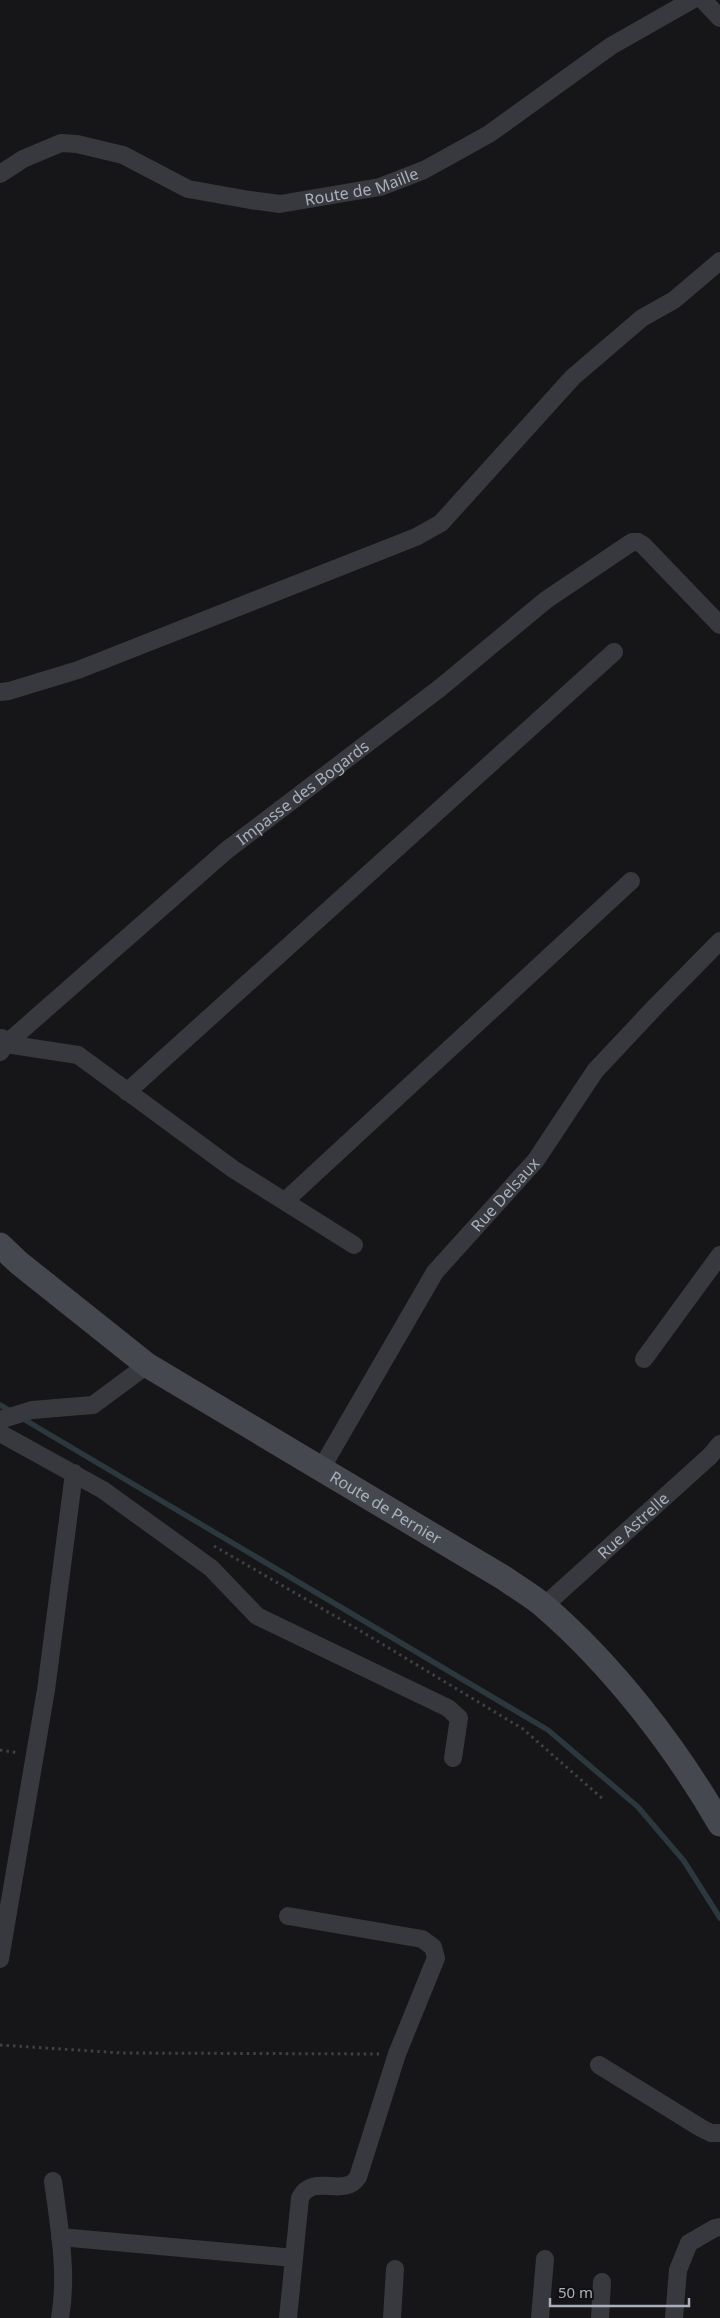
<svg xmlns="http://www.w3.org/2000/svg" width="720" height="2318" viewBox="0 0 720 2318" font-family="'Noto Sans',sans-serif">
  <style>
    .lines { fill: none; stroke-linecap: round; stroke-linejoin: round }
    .stream { stroke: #2b383e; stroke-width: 5.5 }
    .path { stroke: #3d4045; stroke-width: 3; stroke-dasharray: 2.5 4; stroke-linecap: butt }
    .street { stroke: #37393e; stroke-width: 18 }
    .secondary { stroke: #45484e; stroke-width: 25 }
    .labels { text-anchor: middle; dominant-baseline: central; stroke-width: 4.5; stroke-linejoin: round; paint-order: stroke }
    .street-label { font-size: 16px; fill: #a7b0ba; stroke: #111114 }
  </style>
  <rect width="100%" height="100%" fill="#161619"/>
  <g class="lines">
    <g class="stream">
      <path d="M0 1405 12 1412"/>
      <path d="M20 1417 548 1730 638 1807 684 1861 720 1918"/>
    </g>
    <g class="path">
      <path d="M214 1546 359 1630 523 1729 604 1800"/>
      <path d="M0 1750 19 1753"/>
      <path d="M0 2045 122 2053 379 2054"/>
    </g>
    <g class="street">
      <path d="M703 0 720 18"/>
      <path id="s1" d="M0 174 23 159 61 143 77 144 123 155 188 189 250 200 280 204 380 187 424 170 489 134 611 46 692 0"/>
      <path d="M0 692 9 691 78 670 416 537 441 523 573 377 642 318 674 300 720 261"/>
      <path d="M2 1038 6 1044 78 1055 233 1169 354 1245"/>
      <path id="s2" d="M0 1052 6 1044 227 850 440 688 546 600 632 542H638L643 545 720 625"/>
      <path d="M127 1092 614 652"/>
      <path d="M285 1201 631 881"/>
      <path d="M644 1359 720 1255"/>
      <path d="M0 1420 32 1410 93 1405 147 1365"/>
      <path d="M0 1433 103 1490 211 1568 257 1616 448 1708 459 1718 453 1758"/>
      <path id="s3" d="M321 1469 435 1272 536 1160 595 1071 655 1007 720 941"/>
      <path id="s4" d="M544 1606 710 1456 720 1444"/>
      <path d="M288 1916 422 1939 433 1947 436 1958 397 2054 358 2177C344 2199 313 2172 300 2198L288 2318"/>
      <path d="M0 1959 46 1690 74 1473"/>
      <path d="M599 2065 701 2128 711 2133H720"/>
      <path d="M53 2181C59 2226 68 2273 60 2318"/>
      <path d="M60 2237 294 2258"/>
      <path d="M392 2318 395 2269"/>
      <path d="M540 2318 545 2259"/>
      <path d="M600 2318 602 2282"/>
      <path d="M674 2318 678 2270 689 2243 715 2228 720 2227"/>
    </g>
    <path class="secondary" id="s5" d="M0 1245 19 1263 147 1365 504 1578C518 1588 533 1596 545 1607 613 1666 675 1746 720 1824"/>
  </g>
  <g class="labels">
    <g class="street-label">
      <text stroke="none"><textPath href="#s1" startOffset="382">Route de Maille</textPath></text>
      <text stroke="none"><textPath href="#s2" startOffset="399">Impasse des Bogards</textPath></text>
      <text stroke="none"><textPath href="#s3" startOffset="332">Rue Delsaux</textPath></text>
      <text stroke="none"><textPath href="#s5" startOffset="468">Route de Pernier</textPath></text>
      <text stroke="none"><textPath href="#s4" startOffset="120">Rue Astrelle</textPath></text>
    </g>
  </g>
  <path d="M550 2298v8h139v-8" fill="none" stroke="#a7b0ba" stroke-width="2.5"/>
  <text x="558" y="2298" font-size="15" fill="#a7b0ba" stroke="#111114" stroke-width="4" paint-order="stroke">50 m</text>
</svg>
